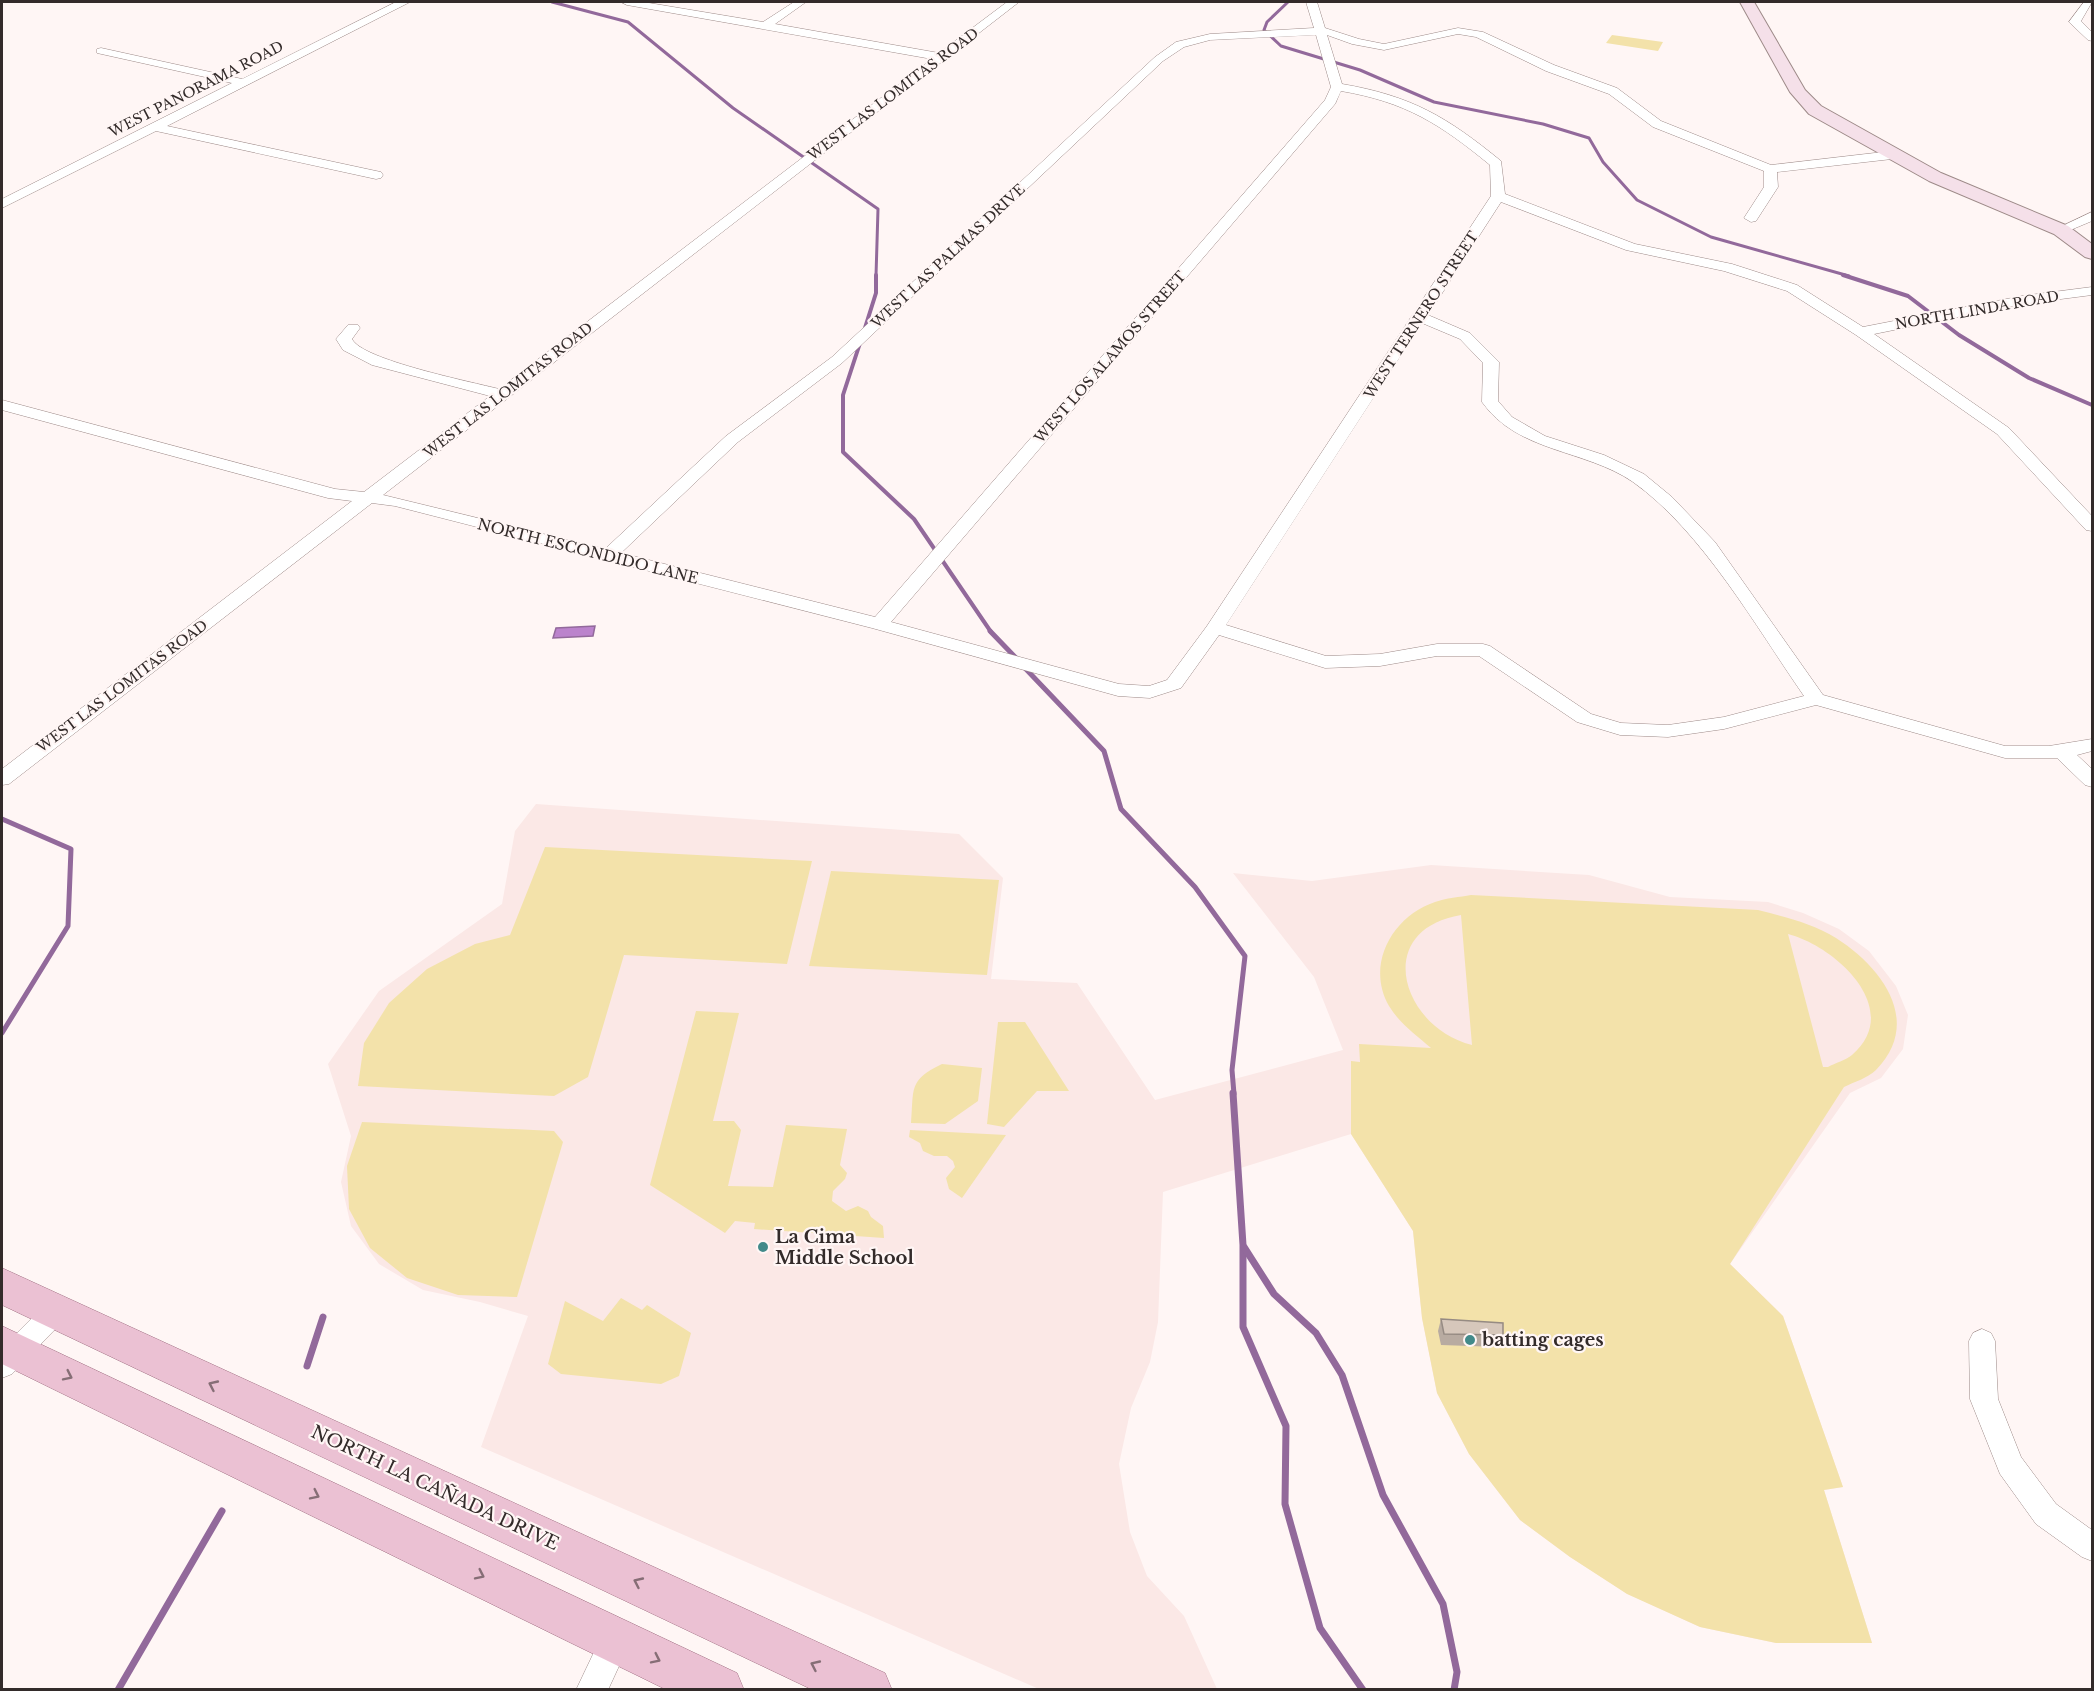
<svg xmlns="http://www.w3.org/2000/svg" width="2094" height="1691" viewBox="0 0 2094 1691" font-family="'Libre Baskerville',serif">
  <style>
    .built { fill: #fbe8e6 }
    .green { fill: #f3e2aa; fill-rule: evenodd }
    .water { fill: #bb83cc; stroke: #92699b; stroke-width: 1.5 }
    .lines { fill: none; stroke-linecap: round; stroke-linejoin: round }
    .stream-far3 { stroke: #92699b; stroke-width: 3 }
    .stream-far2 { stroke: #92699b; stroke-width: 4 }
    .stream-far1 { stroke: #92699b; stroke-width: 5 }
    .stream { stroke: #92699b; stroke-width: 7 }
    .street-casing { stroke: #9d8a88; stroke-width: 1 }
    .secondary-casing { stroke: #9d8a88; stroke-width: 2 }
    .primary-casing { stroke: #a27285; stroke-width: 1 }
    .street { fill: #fff; fill-rule: evenodd }
    .secondary { fill: #f5e0e9; fill-rule: evenodd }
    .primary { fill: #ebc1d3; fill-rule: evenodd }
    .wall { fill: #b8aba1 }
    .building { fill: #d6c7bb; stroke: #968b83; stroke-width: 1.5 }
    .oneway { stroke: #866e76 }
    .poi-dot { fill: #428a8a; stroke: #fff6f5; stroke-width: 2 }
    .labels { text-anchor: middle; dominant-baseline: central; stroke-width: 4.5; stroke-linejoin: round; paint-order: stroke }
    .far-street-label { font-size: 14px; fill: #332b2a; stroke: #fff6f5 }
    .street-label { font-size: 15px; fill: #332b2a; stroke: #fff6f5 }
    .near-poi-label { font-size: 18px; font-weight: bold; fill: #332b2a; stroke: #fff6f5; text-anchor: start }
    .near-street-label { font-size: 18px; fill: #332b2a; stroke: #fff6f5 }
  </style>
  <rect width="100%" height="100%" fill="#fff6f5"/>
  <path class="built" d="M536 804 959 834 1003 878 991 979 1077 983 1155 1100 1343 1050 1314 977 1233 873 1312 881 1431 865 1589 875 1670 897 1768 902 1803 913 1839 929 1869 951 1896 986 1908 1015 1903 1049 1881 1078 1850 1093 1730 1264 1783 1316 1843 1487 1824 1490 1872 1643H1776L1700 1627 1628 1594 1570 1557 1520 1520 1469 1454 1437 1393 1422 1318 1413 1231 1351 1134 1163 1192 1158 1322 1150 1362 1131 1408 1119 1464 1130 1532 1147 1576 1184 1616 1217 1689H1039L481 1447 528 1316 480 1302 423 1290 379 1264 351 1226 341 1182 351 1136 328 1064 379 991 502 904 515 831Z"/>
  <g class="green">
    <path d="M1612 35 1663 42 1658 51 1606 43Z"/>
    <path d="M545 847 812 861 787 964 624 955 588 1077 554 1096 358 1086 364 1043 389 1003 427 969 475 944 510 935Z"/>
    <path d="M831 871 999 880 987 975 809 966Z"/>
    <path d="M1471 895 1758 910C1785 917 1812 923 1836 938 1882 967 1923 1022 1876 1070 1868 1078 1854 1082 1844 1087L1730 1264 1783 1316 1843 1487 1824 1490 1872 1643H1776L1700 1627 1627 1594 1570 1557 1520 1520 1469 1454 1437 1393 1422 1318 1413 1231 1351 1134V1061L1360 1062 1359 1044 1431 1048C1416 1035 1400 1024 1389 1006 1365 964 1393 916 1435 902 1446 898 1460 897 1471 895ZM1461 915 1472 1045C1401 1027 1372 930 1461 915ZM1788 934C1835 946 1905 1009 1852 1055 1846 1060 1835 1063 1828 1067H1823Z"/>
    <path d="M696 1011 739 1013 713 1121H734L741 1130 728 1186 773 1187 786 1125 847 1129 840 1165 847 1173 845 1179 833 1191 832 1201 846 1211 858 1206 868 1211 871 1217 883 1226 884 1238 754 1229 755 1223 735 1221 725 1233 650 1185Z"/>
    <path d="M998 1022H1025L1069 1091H1037L1004 1127 987 1124Z"/>
    <path d="M942 1064 982 1068 978 1101 945 1124 911 1123C914 1089 908 1080 942 1064Z"/>
    <path d="M362 1122 554 1131 563 1142 517 1297 458 1295 407 1278 370 1248 349 1209 347 1166Z"/>
    <path d="M910 1130 1006 1135 962 1198 949 1189 946 1178 955 1167 953 1161 947 1156H934L923 1151 920 1143 909 1137Z"/>
    <path d="M621 1298 642 1310 647 1305 691 1333 679 1376 661 1384 561 1374 548 1364 565 1301 603 1321Z"/>
  </g>
  <path class="water" d="M595 626 593 636 553 638 556 628Z"/>
  <g class="lines">
    <g class="stream-far3">
      <path d="M552 2 628 22 733 108 878 209 876 276"/>
      <path d="M1288 2 1267 22 1264 30 1281 46 1360 70 1434 102 1543 124 1589 138 1603 162 1637 200 1711 237 1849 276"/>
    </g>
    <g class="stream-far2">
      <path d="M1843 275 1908 296 1959 335 2029 378 2092 405"/>
      <path d="M864 331 876 293V275"/>
      <path d="M861 340 843 395V452L914 519 991 632"/>
    </g>
    <g class="stream-far1">
      <path d="M990 631 1017 659"/>
      <path d="M1023 666 1104 751 1121 809 1195 887 1245 956 1232 1070 1234 1094"/>
      <path d="M2 819 71 849 68 926 2 1033"/>
    </g>
    <g class="stream">
      <path d="M1233 1093 1243 1245V1327L1286 1426 1285 1504 1320 1628 1363 1690"/>
      <path d="M1244 1247 1274 1294 1316 1333 1342 1375 1383 1495 1443 1604 1457 1672 1454 1690"/>
      <path d="M307 1366 323 1317"/>
      <path d="M118 1690 222 1511"/>
    </g>
    <defs>
      <g id="street">
        <path d="M396 2H410L167 126 376 171 381 172 383 175 381 178 376 179 156 131 2 208V199L232 83 97 53V49L101 48 242 79Z"/>
        <path d="M621 2H643L763 22 794 2H806L775 24 939 53 1007 2H1019L383 495 605 549 726 436 832 357 1155 57 1176 42 1210 34 1314 28 1306 2H1317L1325 28 1359 39 1384 44 1458 28 1483 32 1554 65 1617 88 1661 121 1771 165 1892 151 1898 155 1892 159 1777 172 1778 187 1756 221 1751 222 1744 218 1764 187V171L1653 127 1609 94 1546 71 1476 37 1458 34 1384 50 1352 44 1327 35 1342 84C1412 96 1447 117 1501 161L1505 194 1635 244 1732 264 1797 285 1863 327 2022 296 2092 287V295L2022 304 1874 334 2009 428 2092 516V531L2086 530 1997 434 1856 335 1787 291 1724 271 1626 250 1501 202 1428 315 1470 333 1499 362 1498 401 1512 417 1545 436 1604 455 1644 474 1672 497 1715 542 1823 695 2005 746H2049L2092 739V751L2077 755 2092 769V787L2085 785 2057 758H2005L1816 705 1724 729 1668 737 1620 735 1577 722 1479 656H1437L1380 666 1325 668 1219 635 1181 688 1150 698 1118 696 872 628 395 506 372 503 9 784 2 785V769L352 501 328 498 2 410V400L335 489 364 492 490 396 372 365 343 350 336 339 348 325H358L360 328 352 339C362 360 472 382 499 389L932 59 627 5ZM1316 35 1331 87 1325 100 875 617 621 553 738 442 842 363 1163 61 1184 47 1210 40ZM1341 91C1406 102 1440 124 1490 165L1491 196 1207 626 1167 680 1149 686 1119 684 891 622 1335 104ZM1422 323 1460 339 1483 363 1482 402C1518 453 1585 449 1633 482 1702 531 1756 627 1804 696L1724 717 1668 725 1621 723 1591 714 1490 646 1483 644H1437L1380 654 1326 656 1226 625Z"/>
        <path d="M2084 2H2092L2081 21 2092 32V41L2088 40 2069 22Z"/>
        <path d="M2092 212V221L2061 234 2054 230Z"/>
        <path d="M56 1300 65 1303 69 1311 65 1319 12 1374 2 1378V1348L47 1303Z"/>
        <path d="M1982 1329 1991 1333 1995 1341 1998 1399 2021 1457 2056 1504 2092 1530V1561L2082 1557 2036 1524 2000 1474 1970 1399 1969 1341 1973 1333Z"/>
        <path d="M616 1625 627 1629 631 1640 608 1690H576L605 1629Z"/>
      </g>
      <path id="secondary" d="M1740 2H1754L1805 90 1821 106 1941 173 2068 226 2092 244V259L2085 257 2054 234 1929 181 1809 114 1790 92Z"/>
      <g id="primary">
        <path d="M2 1268 885 1673 892 1690H813L2 1305Z"/>
        <path d="M2 1326 737 1673 744 1690H667L2 1364Z"/>
      </g>
    </defs>
    <use href="#street" class="street-casing"/>
    <use href="#secondary" class="secondary-casing"/>
    <use href="#primary" class="primary-casing"/>
    <use href="#street" class="street"/>
    <use href="#secondary" class="secondary"/>
    <use href="#primary" class="primary"/>
  </g>
  <path class="wall" d="M1441 1319 1503 1335 1499 1347 1441 1345 1438 1331Z"/>
  <path class="building" d="M1441 1319 1503 1323V1335L1444 1334Z"/>
  <defs><path id="oneway-chevron" d="M-2-3.5L2.5 0L-2 3.5" fill="none" stroke-width="1.6" stroke-linecap="round" stroke-linejoin="round" transform="scale(1.5)"/></defs>
  <g class="oneway">
    <use href="#oneway-chevron" transform="translate(68 1376) rotate(26)"/>
    <use href="#oneway-chevron" transform="translate(213 1385) rotate(-155)"/>
    <use href="#oneway-chevron" transform="translate(315 1495) rotate(26)"/>
    <use href="#oneway-chevron" transform="translate(480 1575) rotate(26)"/>
    <use href="#oneway-chevron" transform="translate(638 1582) rotate(-155)"/>
    <use href="#oneway-chevron" transform="translate(656 1659) rotate(26)"/>
    <use href="#oneway-chevron" transform="translate(815 1665) rotate(-155)"/>
  </g>
  <g class="poi-dot">
    <circle cx="763" cy="1247" r="6"/>
    <circle cx="1470" cy="1340" r="6"/>
  </g>
  <g class="labels">
    <g class="far-street-label">
      <text transform="translate(196 89) rotate(-27)">WEST PANORAMA ROAD</text>
      <text transform="translate(893 94) rotate(-37)">WEST LAS LOMITAS ROAD</text>
      <text transform="translate(948 256) rotate(-43)">WEST LAS PALMAS DRIVE</text>
      <text transform="translate(1977 310) rotate(-10)">NORTH LINDA ROAD</text>
      <text transform="translate(1421 315) rotate(-57)">WEST TERNERO STREET</text>
      <text transform="translate(1110 357) rotate(-49)">WEST LOS ALAMOS STREET</text>
      <text transform="translate(508 390) rotate(-38)">WEST LAS LOMITAS ROAD</text>
      <text transform="translate(122 686) rotate(-37)">WEST LAS LOMITAS ROAD</text>
    </g>
    <g class="street-label">
      <text transform="translate(588 551) rotate(14)">NORTH ESCONDIDO LANE</text>
    </g>
    <g class="near-poi-label">
      <text x="775" y="1237">La Cima<tspan x="775" dy="21">Middle School</tspan></text>
      <text x="1482" y="1340">batting cages</text>
    </g>
    <g class="near-street-label">
      <text transform="translate(435 1488) rotate(25)">NORTH LA CAÑADA DRIVE</text>
    </g>
  </g>
  <rect width="2094" height="1691" fill="none" stroke="#332b2a" stroke-width="6"/>
</svg>
